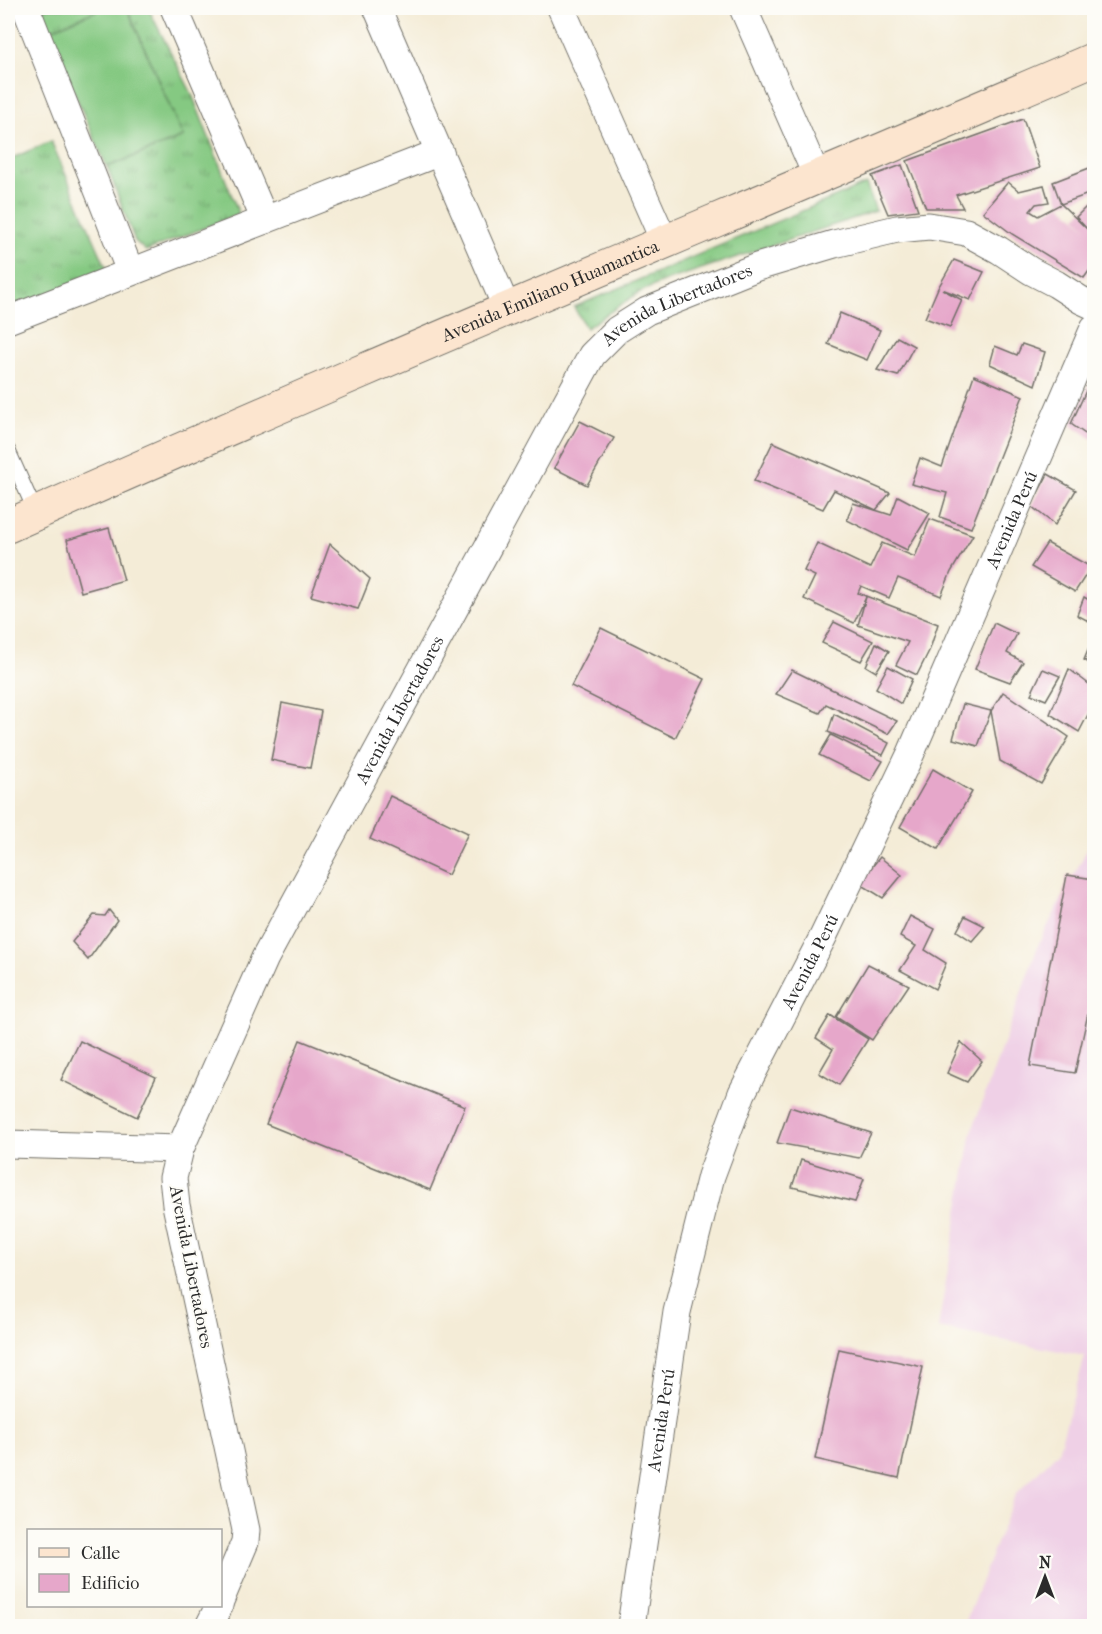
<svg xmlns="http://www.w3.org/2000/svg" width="1102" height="1634" viewBox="0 0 1102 1634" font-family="'IM FELL French Canon',serif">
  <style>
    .built { fill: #efd0e6 }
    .grass { fill: url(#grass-tufts); stroke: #587a56; stroke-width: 1.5 }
    .garden { fill: #85c982; stroke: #587a56; stroke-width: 1.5 }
    .building { fill: #e6a7ca }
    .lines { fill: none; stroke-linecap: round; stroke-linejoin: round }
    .lane-casing { stroke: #716f67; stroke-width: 16 }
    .street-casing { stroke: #716f67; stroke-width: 29 }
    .secondary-casing { stroke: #716f67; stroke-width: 35 }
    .lane { stroke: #fff; stroke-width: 14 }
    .street { stroke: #fff; stroke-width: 27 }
    .secondary { stroke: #fce5cf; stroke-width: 33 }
    .labels { text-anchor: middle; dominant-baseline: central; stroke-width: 4.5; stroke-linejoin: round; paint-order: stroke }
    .street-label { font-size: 18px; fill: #2b2b2b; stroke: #fdfcf7 }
  </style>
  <defs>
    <pattern id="grass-tufts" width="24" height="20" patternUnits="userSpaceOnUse" patternTransform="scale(1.5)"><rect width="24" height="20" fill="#85c982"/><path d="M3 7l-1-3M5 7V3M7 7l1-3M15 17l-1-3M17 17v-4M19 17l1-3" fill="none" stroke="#6da36b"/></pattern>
  </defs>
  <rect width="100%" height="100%" fill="#fdfcf7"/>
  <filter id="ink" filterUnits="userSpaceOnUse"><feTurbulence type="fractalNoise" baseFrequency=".0167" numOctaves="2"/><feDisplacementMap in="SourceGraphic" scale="12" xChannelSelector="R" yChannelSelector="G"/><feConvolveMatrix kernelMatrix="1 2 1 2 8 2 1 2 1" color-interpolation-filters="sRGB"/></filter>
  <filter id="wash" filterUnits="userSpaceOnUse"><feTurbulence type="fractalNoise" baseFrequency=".008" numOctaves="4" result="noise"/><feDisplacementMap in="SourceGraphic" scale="24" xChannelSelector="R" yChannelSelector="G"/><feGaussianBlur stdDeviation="1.35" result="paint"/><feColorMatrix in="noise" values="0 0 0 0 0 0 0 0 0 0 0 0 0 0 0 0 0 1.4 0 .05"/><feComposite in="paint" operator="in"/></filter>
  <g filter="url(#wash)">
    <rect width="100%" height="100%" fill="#f4ecd7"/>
    <path class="built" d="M1094 836V1626H964L1015 1495 1058 1452 1085 1356 938 1328 972 1131 1039 943Z"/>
    <g class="grass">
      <path d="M32 8H103L42 34Z"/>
      <path d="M127 8H148L191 92 239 214 146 251 135 241 107 167 183 137Z"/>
      <path d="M51 141 107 269 8 312V160Z"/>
      <path d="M866 184 876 211 665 281 640 292 586 328 574 307Z"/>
    </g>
    <path class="garden" d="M103 8H127L183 137 107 167 47 31Z"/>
    <g id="blocks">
      <g class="building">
        <path d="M1023 119 1040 168 956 195 963 208H926L907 161Z"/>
        <path d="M902 165 918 210 888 214 872 176Z"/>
        <path d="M1092 167 1094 170V192L1061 204 1088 230 1076 217 1094 199V264L1084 278 1012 234 983 212 1008 182 1019 191 1044 185 1049 202 1036 204 1030 211 1038 216 1061 204 1053 182Z"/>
        <path d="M954 260 984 272 970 300 942 289 962 300 950 327 925 318 938 288Z"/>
        <path d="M840 313 880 330 867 360 828 344Z"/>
        <path d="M897 337 914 346 898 376 877 370Z"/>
        <path d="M1022 344 1045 352 1035 385 990 364 995 346 1017 355Z"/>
        <path d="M1094 373V440L1071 424Z"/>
        <path d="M974 375 1023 396 971 528 940 517 947 493 911 484 920 458 942 467Z"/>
        <path d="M580 421 614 438 587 485 554 468Z"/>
        <path d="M773 442 890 493 876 510 834 490 823 509 754 481Z"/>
        <path d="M1048 474 1076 490 1055 525 1031 506Z"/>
        <path d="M898 496 930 513 907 550 847 520 853 503 891 515Z"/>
        <path d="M930 519 973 535 951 572 941 596 898 578 889 598 861 586 858 593 938 624 930 649 917 675 896 665 908 642 858 625 866 597 854 623 804 599 815 576 804 571 817 543 870 568 882 543 915 557Z"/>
        <path d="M109 528 124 580 81 592 67 540Z"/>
        <path d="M1047 543 1091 567 1075 592 1031 567Z"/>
        <path d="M330 544 370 579 358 609 311 596Z"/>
        <path d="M1084 597 1094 603V624L1077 615Z"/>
        <path d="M834 622 873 641 861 661 822 643Z"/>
        <path d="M994 623 1017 634 1007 653 1023 662 1010 682 975 669Z"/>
        <path d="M601 628 705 679 675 738 571 686Z"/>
        <path d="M1094 636V666L1084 660Z"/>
        <path d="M876 643 889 651 876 672 866 666Z"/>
        <path d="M888 666 912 679 901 704 876 688Z"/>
        <path d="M1043 669 1060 676 1046 700 1031 694Z"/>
        <path d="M1069 669 1094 688V703L1079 732 1050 714Z"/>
        <path d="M792 670 897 721 888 734 826 704 820 713 776 694Z"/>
        <path d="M1003 692 1069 737 1041 784 1000 761 991 711Z"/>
        <path d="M282 703 321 711 310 768 271 760Z"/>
        <path d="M963 704 991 711 978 746 953 739Z"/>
        <path d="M834 714 889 743 883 755 828 732Z"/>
        <path d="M831 735 883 761 871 781 819 755Z"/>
        <path d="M933 769 972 792 938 849 900 827Z"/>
        <path d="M390 796 468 833 448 875 370 839Z"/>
        <path d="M880 857 902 875 883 898 859 883Z"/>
        <path d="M1067 875 1094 879V986L1075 1073 1030 1066Z"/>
        <path d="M109 910 117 920 88 960 72 942 94 915 105 916Z"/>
        <path d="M910 916 935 929 925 950 946 963 935 989 900 970 916 946 900 937Z"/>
        <path d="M965 916 985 926 972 941 957 931Z"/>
        <path d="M868 964 909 985 872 1040 836 1017Z"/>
        <path d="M830 1015 868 1039 839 1085 819 1073 833 1049 816 1038Z"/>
        <path d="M300 1040 465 1106 430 1190 266 1124Z"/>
        <path d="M80 1041 156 1077 137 1117 61 1080Z"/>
        <path d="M961 1042 982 1061 967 1082 947 1073Z"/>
        <path d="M790 1107 871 1133 859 1158 777 1143Z"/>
        <path d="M801 1160 864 1179 855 1202 792 1187Z"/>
        <path d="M839 1349 923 1367 899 1478 815 1459Z"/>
      </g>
    </g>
  </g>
  <g filter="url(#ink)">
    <use href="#blocks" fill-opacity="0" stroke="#716f67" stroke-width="1.5"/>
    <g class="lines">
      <defs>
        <path id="lane" d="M8 450 36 513"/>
        <g id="street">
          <path d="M26 8 130 271"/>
          <path d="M174 8 265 220"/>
          <path d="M377 8 507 309"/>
          <path d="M561 8 665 243"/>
          <path d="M743 8 818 179"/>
          <path d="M8 320 440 152"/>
          <path d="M8 1144 180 1149"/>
          <path id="s1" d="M220 1601 245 1542 246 1530 176 1205 173 1178 180 1149 265 958 592 355 617 330 647 311 757 267 834 244 897 229 929 226 966 232 999 250 1031 271 1056 284 1081 300 1094 306"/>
          <path d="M209 1626 219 1606"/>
          <path id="s2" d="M631 1626 677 1312 711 1176 742 1093 823 937 911 753 1094 328"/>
        </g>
        <g id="secondary">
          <path id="s3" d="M8 526C368 365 732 215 1094 59"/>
        </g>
      </defs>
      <use href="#lane" class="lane-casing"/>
      <use href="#street" class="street-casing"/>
      <use href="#secondary" class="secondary-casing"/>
      <use href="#lane" class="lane"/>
      <use href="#street" class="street"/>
      <use href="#secondary" class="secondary"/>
    </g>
  </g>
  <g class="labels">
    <g class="street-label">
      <text stroke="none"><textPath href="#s3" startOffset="591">Avenida Emiliano Huamantica</textPath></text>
      <text stroke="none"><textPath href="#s1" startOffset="1461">Avenida Libertadores</textPath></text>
      <text stroke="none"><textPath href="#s2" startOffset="1180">Avenida Perú</textPath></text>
      <text stroke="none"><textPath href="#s1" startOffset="957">Avenida Libertadores</textPath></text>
      <text stroke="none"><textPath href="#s2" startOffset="694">Avenida Perú</textPath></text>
      <text transform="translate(191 1267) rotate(79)">Avenida Libertadores</text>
      <text stroke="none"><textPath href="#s2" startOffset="208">Avenida Perú</textPath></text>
    </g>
  </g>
  <rect width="1102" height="1634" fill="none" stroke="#fdfcf7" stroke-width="30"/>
  <rect x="27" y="1529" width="195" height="78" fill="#fdfcf7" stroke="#a9a8a5" stroke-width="1.5"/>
  <rect x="39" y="1548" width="30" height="9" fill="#fce5cf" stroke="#a9a8a5" stroke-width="1.5"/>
  <text x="81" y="1559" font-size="18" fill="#2b2b2b">Calle</text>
  <rect x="39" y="1574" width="30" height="18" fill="#e6a7ca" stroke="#a9a8a5" stroke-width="1.5"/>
  <text x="81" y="1589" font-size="18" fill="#2b2b2b">Edificio</text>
  <g transform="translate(1045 1577)" stroke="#fdfcf7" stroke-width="4.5" paint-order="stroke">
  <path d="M0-4.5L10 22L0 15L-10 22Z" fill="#2b2b2b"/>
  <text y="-9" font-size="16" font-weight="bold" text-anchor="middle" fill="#2b2b2b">N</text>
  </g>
</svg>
